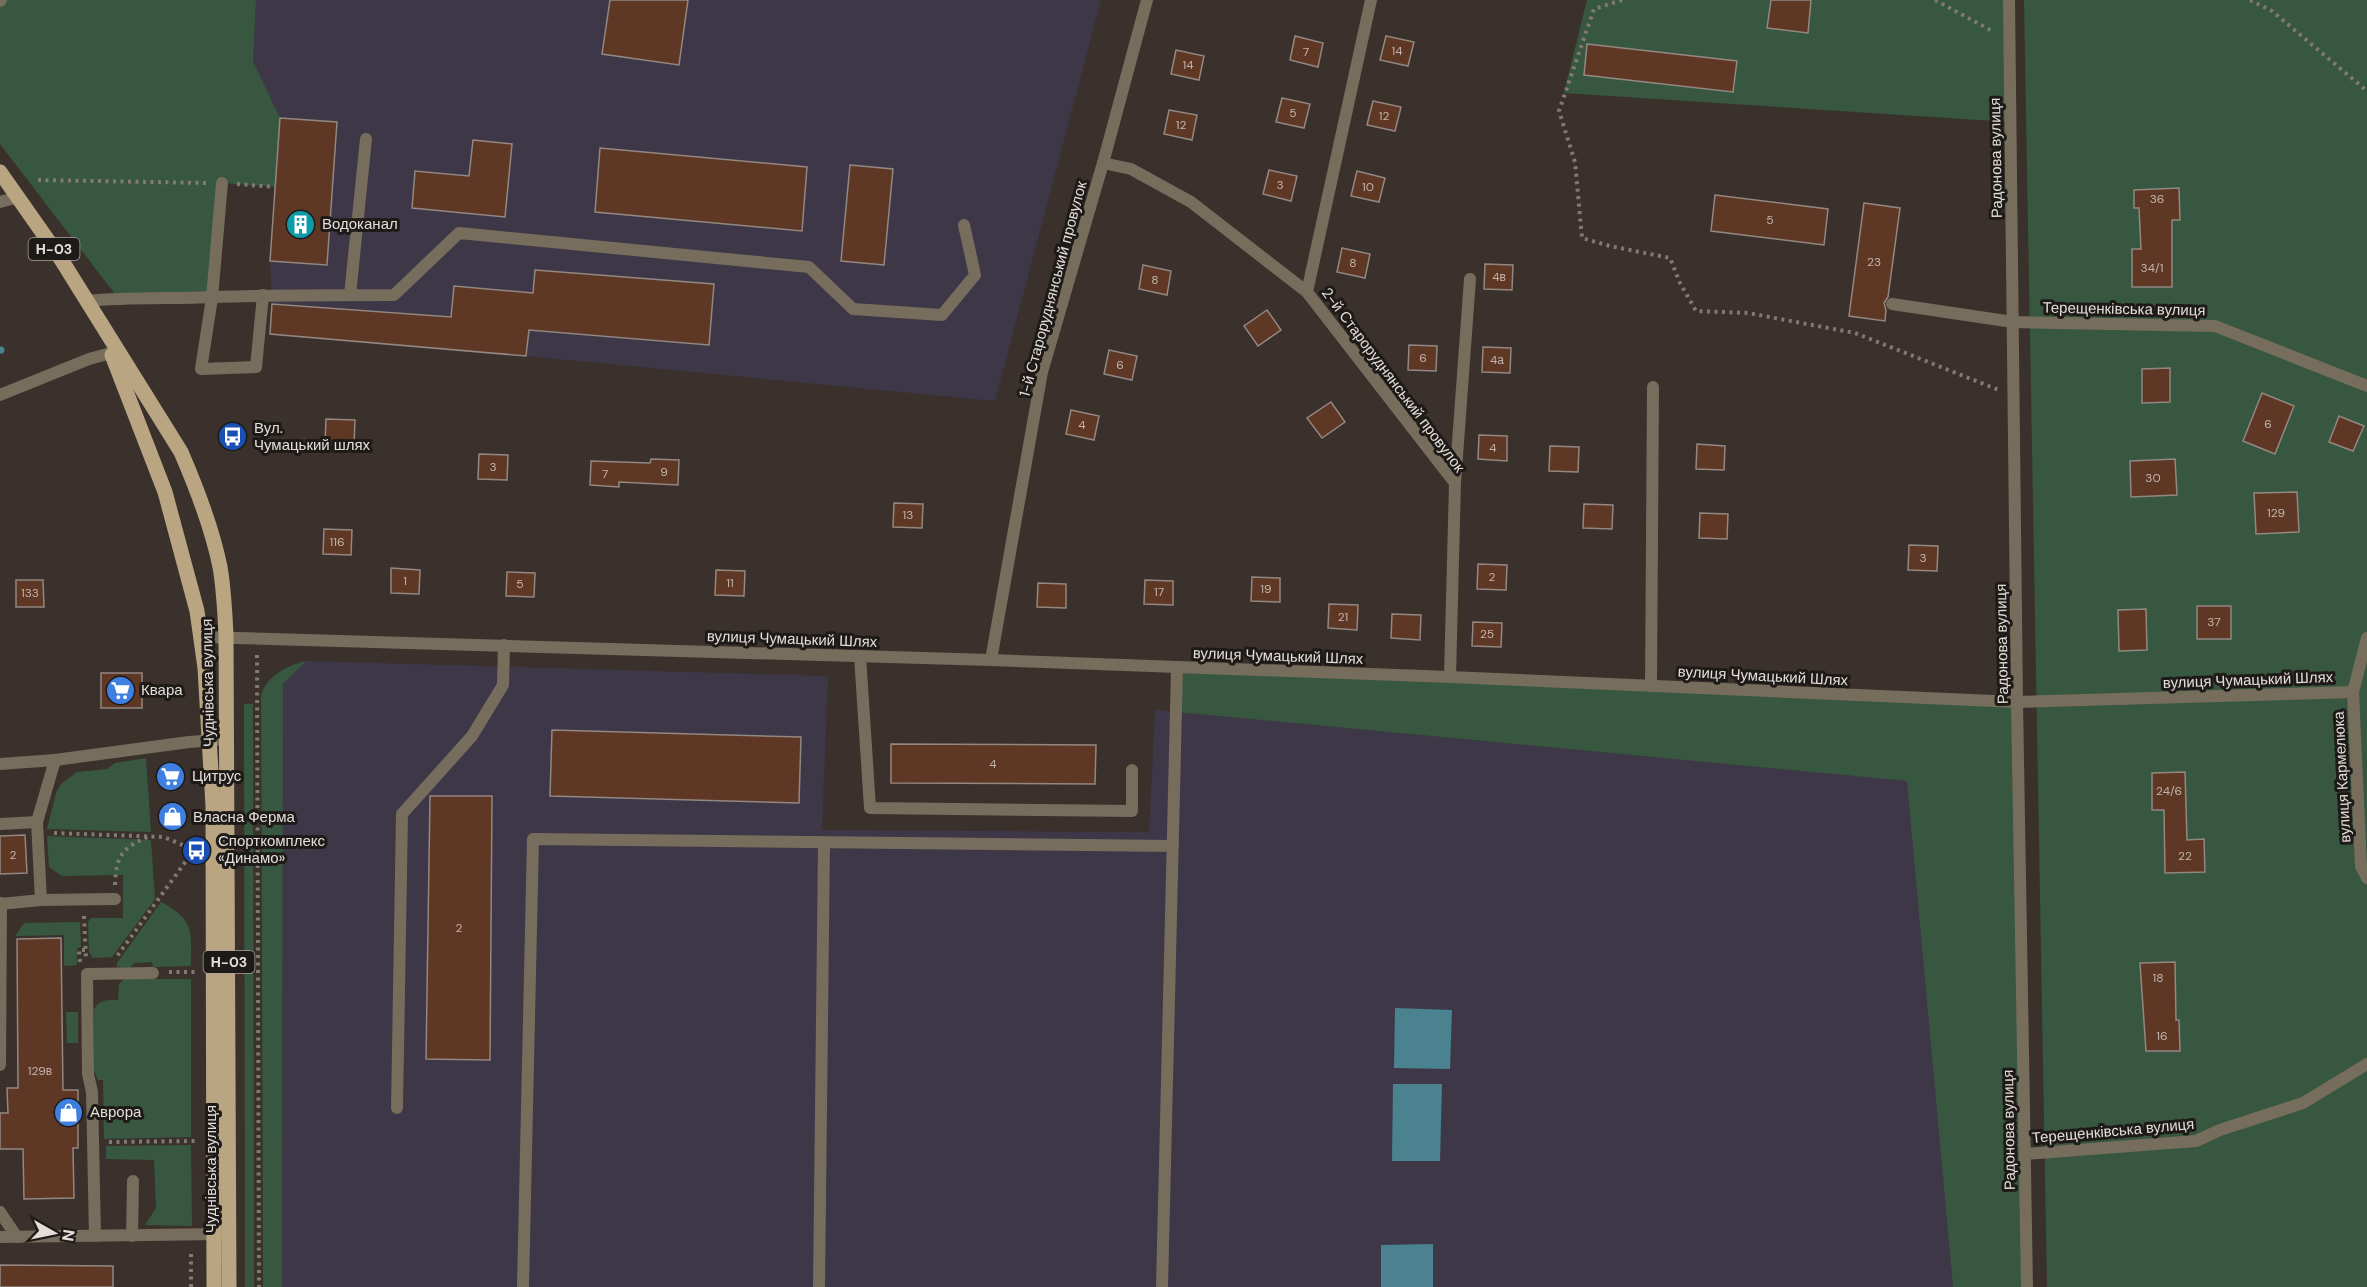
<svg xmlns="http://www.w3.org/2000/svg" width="2367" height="1287" viewBox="0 0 2367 1287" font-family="'DM Sans',sans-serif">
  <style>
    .industrial { fill: #3e3748 }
    .green { fill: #375741 }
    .water { fill: #4a838f }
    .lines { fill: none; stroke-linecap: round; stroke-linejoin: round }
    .stream { stroke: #4a838f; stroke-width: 7 }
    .building { fill: #5e3825; stroke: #938782; stroke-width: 1.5 }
    .path { stroke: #817974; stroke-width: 4; stroke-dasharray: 3 4.5; stroke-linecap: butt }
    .service { stroke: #776d5c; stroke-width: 12 }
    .minor { stroke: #776d5c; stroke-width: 12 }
    .tertiary { stroke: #776d5c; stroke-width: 12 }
    .primary { stroke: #b9a582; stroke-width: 15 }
    .labels { text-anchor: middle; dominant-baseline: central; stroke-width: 6; stroke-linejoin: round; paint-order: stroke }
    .number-label { font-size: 12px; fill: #c2b4ad }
    .shield { fill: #1e1a18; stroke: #a9a3a0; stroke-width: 1.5 }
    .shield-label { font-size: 14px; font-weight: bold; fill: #e4deda }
    .street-label { font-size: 15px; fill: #e4deda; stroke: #1e1a18 }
    .poi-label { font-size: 15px; fill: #e4deda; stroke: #1e1a18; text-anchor: start }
  </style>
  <rect width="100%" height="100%" fill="#3a312c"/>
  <g class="industrial">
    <path d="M256 0H1101L995 401 526 356 479 344 270 334 272 302 270 261 280 118 253 61Z"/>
    <path d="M306 661 828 676 822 830 1149 832 1155 710 1908 781 1953 1287H282L283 684Z"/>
  </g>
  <g class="green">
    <path d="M0 0H256L253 61 280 118 275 187 222 183 212 298H118L0 144Z"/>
    <path d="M1587 0H2010V122L1564 93Z"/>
    <path d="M2024 0H2367V1287H2047Z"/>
    <path d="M306 661 283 684 282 1287H263L261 697C264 677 288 665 306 661Z"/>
    <path d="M1177 668 2017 702 2027 1287H1953L1907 781 1176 712Z"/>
    <path d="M244 704H253L254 1287H245Z"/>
    <path d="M146 758 151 832 47 829 56 793 61 784 77 772 107 769 115 763Z"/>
    <path d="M47 836 151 840 155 899 112 957 93 958 89 952 88 922 91 918H123V875L62 876 49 867Z"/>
    <path d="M161 902C195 920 191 931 191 966L153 967 152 962 135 963 129 968 117 967V963Z"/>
    <path d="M80 922 81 947 77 948V965L64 966V935L15 936 24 923Z"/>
    <path d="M124 979H191V1137L104 1139 103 1080H98L94 1071V1010C98 999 108 1000 118 1000L119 984Z"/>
    <path d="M66 1012H78V1043H67Z"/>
    <path d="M191 1145 192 1226 145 1225 156 1208 154 1160 106 1159V1146Z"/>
  </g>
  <g class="water">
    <path d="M1395 1008 1452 1010 1450 1069 1394 1068Z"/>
    <path d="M1393 1084H1442L1440 1161H1392Z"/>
    <path d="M1433 1244V1287H1381V1245Z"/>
  </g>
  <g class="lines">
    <path class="stream" d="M0 350H1"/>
  </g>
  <g class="building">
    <path d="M610 0H688L679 65 602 54Z"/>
    <path d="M1771 0H1811L1808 33 1767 28Z"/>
    <path d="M1295 36 1323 43 1318 67 1290 60Z"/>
    <path d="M1386 36 1414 42 1408 66 1380 60Z"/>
    <path d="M1587 44 1737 61 1733 92 1584 75Z"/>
    <path d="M1176 50 1204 56 1199 80 1171 74Z"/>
    <path d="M1282 98 1310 104 1304 128 1276 122Z"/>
    <path d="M1373 101 1401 107 1395 131 1367 125Z"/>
    <path d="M1169 110 1197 115 1192 140 1164 134Z"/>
    <path d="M280 118 337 122 327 265 270 261Z"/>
    <path d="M473 140 512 144 505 217 412 208 415 171 469 176Z"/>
    <path d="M600 148 807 167 802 231 595 212Z"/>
    <path d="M850 165 893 169 884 265 841 261Z"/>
    <path d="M1269 170 1297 176 1291 201 1263 194Z"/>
    <path d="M1357 171 1385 178 1379 202 1351 196Z"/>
    <path d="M2179 188 2180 220H2172V287H2132V249H2141L2139 208H2134V190Z"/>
    <path d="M1715 195 1828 209 1824 245 1711 231Z"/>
    <path d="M1864 203 1900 208 1888 297 1884 303 1886 310 1885 321 1849 316Z"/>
    <path d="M1342 248 1370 254 1365 278 1337 272Z"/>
    <path d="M1485 264 1513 265 1512 290 1484 289Z"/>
    <path d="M1143 265 1171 271 1167 295 1139 289Z"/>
    <path d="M535 270 714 284 709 345 529 330 526 356 270 334 272 304 451 317 454 286 533 293Z"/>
    <path d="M1267 310 1281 330 1258 346 1244 326Z"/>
    <path d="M1409 345 1437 346 1436 371 1408 370Z"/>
    <path d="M1483 347 1511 348 1510 373 1482 372Z"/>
    <path d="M1109 350 1137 356 1132 380 1104 374Z"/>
    <path d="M2170 368V402L2142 403V369Z"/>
    <path d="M2262 393 2294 406 2275 454 2243 441Z"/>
    <path d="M1331 402 1345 422 1322 438 1307 418Z"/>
    <path d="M1071 410 1099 416 1094 440 1066 434Z"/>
    <path d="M2339 416 2364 426 2353 451 2329 442Z"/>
    <path d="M326 419 355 420 354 445 325 444Z"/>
    <path d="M1479 435 1507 436V461L1478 459Z"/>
    <path d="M1697 444 1725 446 1724 470 1696 469Z"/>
    <path d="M1550 446 1579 447 1578 472 1549 471Z"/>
    <path d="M479 454 508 455 507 480 478 479Z"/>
    <path d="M651 459 679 460 678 485 619 482V487L590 485 591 461 650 463Z"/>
    <path d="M2175 459 2177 495 2131 497 2130 461Z"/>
    <path d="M2297 492 2299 532 2256 534 2254 493Z"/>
    <path d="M894 503 923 504 922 528 893 527Z"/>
    <path d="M1584 504 1613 505 1612 529 1583 528Z"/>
    <path d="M1700 513 1728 514 1727 539 1699 538Z"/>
    <path d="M324 529 352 530 351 555 323 554Z"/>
    <path d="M1909 545 1938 546 1937 571 1908 570Z"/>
    <path d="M1478 564 1507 565 1506 590 1477 589Z"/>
    <path d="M391 568 420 570 419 594 391 593Z"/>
    <path d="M716 570 745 571 744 596 715 595Z"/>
    <path d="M507 572 535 573 534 597 506 596Z"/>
    <path d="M1252 577 1280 578V602L1251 601Z"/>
    <path d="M16 580H43L44 607H16Z"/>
    <path d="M1145 580 1173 581V605L1144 604Z"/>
    <path d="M1038 583 1066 584V608L1037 607Z"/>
    <path d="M1329 604 1358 605 1357 630 1328 628Z"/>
    <rect x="2197" y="606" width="34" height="33"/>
    <path d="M2146 609 2147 650 2119 651 2118 610Z"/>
    <path d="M1392 614 1421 615 1420 640 1391 638Z"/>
    <path d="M1473 622 1502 623 1501 647 1472 646Z"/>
    <rect x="101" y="673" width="41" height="35"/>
    <path d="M552 730 801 737 799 803 550 796Z"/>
    <path d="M891 744 1096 745 1095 784 891 783Z"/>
    <path d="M2185 772 2187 840 2204 839 2205 872 2165 873 2164 810H2152V773Z"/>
    <path d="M430 796H492L490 1060 426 1059Z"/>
    <path d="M25 835 27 873 0 874V836Z"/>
    <path d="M61 938 63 1090H78V1148H73L74 1198 24 1199 23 1149H0V1113H8L7 1088H18L17 939Z"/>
    <path d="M2175 962 2176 1020H2179L2180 1051H2146L2140 963Z"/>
    <path d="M0 1265 113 1266V1287H0Z"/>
  </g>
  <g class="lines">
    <g class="path">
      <path d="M1622 0 1594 9 1559 111 1575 162 1582 238 1610 246 1670 258 1680 283 1696 311 1748 313 1855 333 1999 390"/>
      <path d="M1935 0 1992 31"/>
      <path d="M2250 0 2272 11 2367 91"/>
      <path d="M38 180 208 183"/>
      <path d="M237 184 275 187"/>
      <path d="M257 655 259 1287"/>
      <path d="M54 833 164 837 194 850 115 959"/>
      <path d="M115 885C116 857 121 848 148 837"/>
      <path d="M84 916 86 959"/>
      <path d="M80 962 79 950H85"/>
      <path d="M169 972H195"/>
      <path d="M109 1142 196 1141"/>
      <path d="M191 1287V1251"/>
    </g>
    <g class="service">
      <path d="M0 1 1 0"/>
      <path d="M222 183 212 298 201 369 256 367 263 295"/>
      <path d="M350 295 366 139"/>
      <path d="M88 301C130 297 171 299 213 297 274 295 334 295 394 295L459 233 809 267 853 309 942 315 975 275 964 225"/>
      <path d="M1892 304 2013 322"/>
      <path d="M0 395 89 359 111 353"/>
      <path d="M1455 483 1470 279"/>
      <path d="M860 656 870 808 1132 811V770"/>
      <path d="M1651 686 1653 387"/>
      <path d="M0 764 55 760"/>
      <path d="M0 824 37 822"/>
      <path d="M41 900 115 899"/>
      <path d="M0 1065 1 903"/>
      <path d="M397 1108 402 814 472 736 503 685 504 645"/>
      <path d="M0 1212 17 1237"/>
      <path d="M95 1236 92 1092 88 1074 87 974 153 973"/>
      <path d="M132 1236 133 1181"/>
      <path d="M523 1287 533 839 1173 846"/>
      <path d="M819 1287 824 842"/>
      <path d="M1162 1287 1177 668"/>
    </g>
    <g class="minor">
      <path d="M1371 0 1307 292 1455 483 1450 677"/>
      <path d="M2009 0 2017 702 2353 692"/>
      <path d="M1103 163 1131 169 1191 202 1307 292"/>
      <path d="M0 202 19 197"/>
      <path d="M2013 322 2215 326 2367 386"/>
      <path d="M2367 638 2353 692 2361 866 2367 878"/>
      <path d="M991 660 1042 372 1103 163 1147 0"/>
      <path d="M0 904 41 900 37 822 55 760 189 742 227 739"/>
      <path d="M2025 1154 2196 1141 2220 1130 2303 1103 2367 1064"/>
      <path d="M0 1237 221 1234"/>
    </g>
    <path class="tertiary" d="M201 637 991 660 1450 677 2017 702 2027 1287"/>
    <g class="primary">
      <path d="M0 172 59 256 181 452C197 489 212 527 220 567 224 590 225 613 226 636L229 1287"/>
      <path d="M112 355 165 492 197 611 205 668 213 806 214 1287"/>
    </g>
  </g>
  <defs>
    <symbol id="building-disc" viewBox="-11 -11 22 22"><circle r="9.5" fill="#0f9aa8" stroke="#1e1a18"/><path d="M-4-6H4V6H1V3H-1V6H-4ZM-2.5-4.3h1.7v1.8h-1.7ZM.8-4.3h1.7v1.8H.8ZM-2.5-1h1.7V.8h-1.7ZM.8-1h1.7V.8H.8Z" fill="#fff"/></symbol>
    <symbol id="bus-disc" viewBox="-11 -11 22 22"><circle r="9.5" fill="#1a4fb4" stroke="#1e1a18"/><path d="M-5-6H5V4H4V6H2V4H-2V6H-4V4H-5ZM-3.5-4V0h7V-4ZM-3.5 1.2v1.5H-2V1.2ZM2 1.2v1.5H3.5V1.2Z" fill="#fff"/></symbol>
    <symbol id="supermarket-disc" viewBox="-11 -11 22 22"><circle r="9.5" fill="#3f7fe0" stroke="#1e1a18"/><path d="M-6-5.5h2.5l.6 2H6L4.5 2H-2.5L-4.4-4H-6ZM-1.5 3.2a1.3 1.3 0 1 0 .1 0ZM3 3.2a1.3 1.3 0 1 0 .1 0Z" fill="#fff"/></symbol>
    <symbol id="shop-disc" viewBox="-11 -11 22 22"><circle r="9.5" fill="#3f7fe0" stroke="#1e1a18"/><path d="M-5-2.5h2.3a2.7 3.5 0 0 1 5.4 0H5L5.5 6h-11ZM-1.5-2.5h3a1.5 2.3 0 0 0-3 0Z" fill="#fff"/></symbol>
  </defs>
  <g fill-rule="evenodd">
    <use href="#building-disc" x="284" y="208" width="33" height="33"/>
    <use href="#bus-disc" x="216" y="420" width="33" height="33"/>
    <use href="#supermarket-disc" x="104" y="674" width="33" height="33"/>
    <use href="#supermarket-disc" x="154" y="760" width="33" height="33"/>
    <use href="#shop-disc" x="156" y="800" width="33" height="33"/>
    <use href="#bus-disc" x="180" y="834" width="33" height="33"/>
    <use href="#shop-disc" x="52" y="1096" width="33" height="33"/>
  </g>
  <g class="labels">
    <g class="number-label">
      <text x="1397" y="51">14</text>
      <text x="1306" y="52">7</text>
      <text x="1188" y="65">14</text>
      <text x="1293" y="113">5</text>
      <text x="1384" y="116">12</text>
      <text x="1181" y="125">12</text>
      <text x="1280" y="185">3</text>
      <text x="1368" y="187">10</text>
      <text x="2157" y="199">36</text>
      <text x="1770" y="220">5</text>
      <text x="1874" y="262">23</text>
      <text x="1353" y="263">8</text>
      <text x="2152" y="268">34/1</text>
      <text x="1499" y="277">4в</text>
      <text x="1155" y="280">8</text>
      <text x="1423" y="358">6</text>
      <text x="1497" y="360">4а</text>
      <text x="1120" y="365">6</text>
      <text x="2268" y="424">6</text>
      <text x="1082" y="425">4</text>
      <text x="1493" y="448">4</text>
      <text x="493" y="467">3</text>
      <text x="664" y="472">9</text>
      <text x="605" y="474">7</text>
      <text x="2153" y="478">30</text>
      <text x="2276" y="513">129</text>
      <text x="908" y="515">13</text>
      <text x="337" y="542">116</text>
      <text x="1923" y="558">3</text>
      <text x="1492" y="577">2</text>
      <text x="405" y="581">1</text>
      <text x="730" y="583">11</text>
      <text x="520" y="584">5</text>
      <text x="1266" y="589">19</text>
      <text x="1159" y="592">17</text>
      <text x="30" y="593">133</text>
      <text x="1343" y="617">21</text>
      <text x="2214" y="622">37</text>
      <text x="1487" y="634">25</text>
      <text x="993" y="764">4</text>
      <text x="2169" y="791">24/6</text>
      <text x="13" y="855">2</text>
      <text x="2185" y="856">22</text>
      <text x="459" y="928">2</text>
      <text x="2158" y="978">18</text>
      <text x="2162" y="1036">16</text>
      <text x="40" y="1071">129в</text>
    </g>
    <g class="shield">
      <rect x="28.5" y="238" width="51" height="22" rx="4.5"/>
      <rect x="203.5" y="951" width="51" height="22" rx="4.5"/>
    </g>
    <g class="shield-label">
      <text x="54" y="249">Н-03</text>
      <text x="229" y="962">Н-03</text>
    </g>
    <g class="street-label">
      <text transform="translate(1996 158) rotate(-91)">Радонова вулиця</text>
      <text transform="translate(1053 289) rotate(-75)">1-й Староруднянський провулок</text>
      <text transform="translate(2124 309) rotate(1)">Терещенківська вулиця</text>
      <text transform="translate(1393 380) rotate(53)">2-й Староруднянський провулок</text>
      <text transform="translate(792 639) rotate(2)">вулиця Чумацький Шлях</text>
      <text transform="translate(2002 644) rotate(-91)">Радонова вулиця</text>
      <text transform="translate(1278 656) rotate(2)">вулиця Чумацький Шлях</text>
      <text transform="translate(1763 676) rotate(3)">вулиця Чумацький Шлях</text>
      <text transform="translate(2248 680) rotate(-2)">вулиця Чумацький Шлях</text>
      <text transform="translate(208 683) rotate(-91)">Чуднівська вулиця</text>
      <text transform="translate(2342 777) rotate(-93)">вулиця Кармелюка</text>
      <text transform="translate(2009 1130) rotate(-91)">Радонова вулиця</text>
      <text transform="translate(2113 1131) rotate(-5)">Терещенківська вулиця</text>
      <text transform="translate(211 1169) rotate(-90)">Чуднівська вулиця</text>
    </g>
    <g class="poi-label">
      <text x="322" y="224">Водоканал</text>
      <text x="254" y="428">Вул.<tspan x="254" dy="17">Чумацький шлях</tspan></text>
      <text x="141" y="690">Квара</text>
      <text x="192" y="776">Цитрус</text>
      <text x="193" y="817">Власна Ферма</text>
      <text x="218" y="841">Спорткомплекс<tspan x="218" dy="17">«Динамо»</tspan></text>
      <text x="90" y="1112">Аврора</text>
    </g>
  </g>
  <g transform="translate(54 1233) rotate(99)" stroke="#1e1a18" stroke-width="4.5" paint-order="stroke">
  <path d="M0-4.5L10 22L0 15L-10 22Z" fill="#e4deda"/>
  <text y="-9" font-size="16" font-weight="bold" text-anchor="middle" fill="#e4deda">N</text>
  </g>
</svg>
